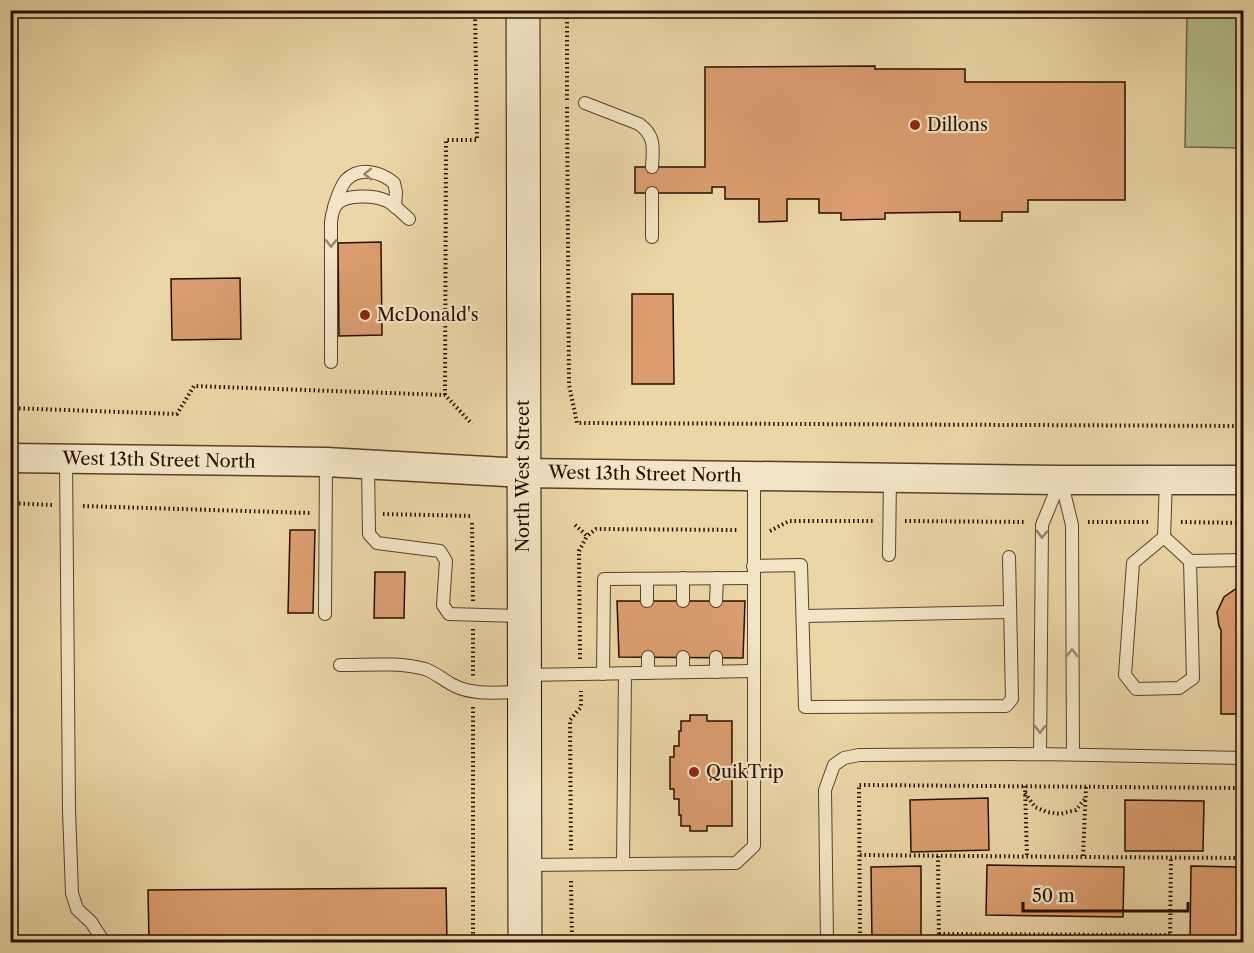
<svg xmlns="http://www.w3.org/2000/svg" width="1254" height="953" viewBox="0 0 1254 953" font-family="'Libre Caslon Text',serif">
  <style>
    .green { fill: #b2bf8a; stroke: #6d6645; stroke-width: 1.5 }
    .building { fill: #db9d70; stroke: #280e00; stroke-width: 1.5 }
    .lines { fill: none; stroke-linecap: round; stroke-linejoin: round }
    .service-casing { stroke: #59402a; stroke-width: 14 }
    .tertiary-casing { stroke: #59402a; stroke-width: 31 }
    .secondary-casing { stroke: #280e00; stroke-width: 35 }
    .path { stroke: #280e00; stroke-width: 4; stroke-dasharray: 1.5 3; stroke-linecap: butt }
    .service { stroke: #f2e4c5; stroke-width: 12 }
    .tertiary { stroke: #f2e4c5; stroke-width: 28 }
    .secondary { stroke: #f2e4c5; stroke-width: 33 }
    .oneway { stroke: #97846c }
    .poi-dot { fill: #8f2418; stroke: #f2e4c5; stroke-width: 2 }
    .labels { text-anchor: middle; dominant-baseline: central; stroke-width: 4.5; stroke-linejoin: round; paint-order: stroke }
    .poi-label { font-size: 18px; fill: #280e00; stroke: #f2e4c5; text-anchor: start }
    .street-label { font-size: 18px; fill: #280e00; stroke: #f2e4c5 }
  </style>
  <rect width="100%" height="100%" fill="#ebd6a6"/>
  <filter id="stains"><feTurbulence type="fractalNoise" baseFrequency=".00333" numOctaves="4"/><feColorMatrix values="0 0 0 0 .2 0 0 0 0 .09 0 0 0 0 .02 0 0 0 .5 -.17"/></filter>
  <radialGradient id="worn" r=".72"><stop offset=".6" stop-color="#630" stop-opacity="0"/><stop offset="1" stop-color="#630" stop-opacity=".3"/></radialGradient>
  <path class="green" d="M1187 11H1243V148L1185 147Z"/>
  <g class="building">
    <path d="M875 66V69H965V82H1125V200H1028V212H1002V221H960V212L885 213V219L841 220V213H819V199H787V221L759 222V199H725V187H712V193H635V167H705V67Z"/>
    <path d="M381 242 382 335 339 336 338 243Z"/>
    <path d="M240 278 241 339 172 340 171 279Z"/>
    <path d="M632 294H673L674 384H632Z"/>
    <path d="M290 530H315L313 613H288Z"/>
    <path d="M375 572H405L404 618H374Z"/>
    <path d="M1244 587V714H1221V630L1219 626 1217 612 1224 597 1237 588Z"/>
    <path d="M617 601H745L743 658 619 657Z"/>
    <path d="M690 715H707V721H732V826H707V831H690V826H681V815H679V799H674V789H670V757H674V746H679V731H681V721H690Z"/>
    <path d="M988 798 989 850 911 852 910 800Z"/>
    <path d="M1125 800 1204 801 1203 851H1125Z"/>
    <path d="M987 865 1124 867 1123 917 986 915Z"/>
    <path d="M921 866V942H872L871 867Z"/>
    <path d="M1191 866 1239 867 1238 942H1190Z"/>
    <path d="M446 888 447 942H149L148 890Z"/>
  </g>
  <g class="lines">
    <defs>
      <g id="service">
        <path d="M585 103 639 124C656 136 653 149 652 167"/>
        <path d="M334 207C337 198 340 187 346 180 360 166 381 172 394 183L396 192 395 207"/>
        <path d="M652 237V193"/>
        <path d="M331 362V222C332 216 332 209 337 204 346 194 375 195 387 201 395 205 402 213 409 219"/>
        <path d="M66 459 69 810 72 893 77 909 91 922 104 942"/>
        <path d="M368 465 369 534 377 543 440 551 446 561 443 605 449 614 522 616"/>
        <path d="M1061 480 1072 525 1073 754"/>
        <path d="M1164 537 1166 480"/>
        <path d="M889 555 890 477"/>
        <path d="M1190 561 1193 678 1179 688 1136 689 1125 675 1133 563 1164 537 1190 561 1244 560"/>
        <path d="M753 566 801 565 805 707 1006 706 1012 699 1009 557"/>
        <path d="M683 578V601"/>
        <path d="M647 579V601"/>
        <path d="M716 601 717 578"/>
        <path d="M325 614 326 462"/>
        <path d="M803 616 1009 612"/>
        <path d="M683 657V672"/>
        <path d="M716 657V672"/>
        <path d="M340 665C368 665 398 662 425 669 436 673 443 680 453 685 473 696 501 692 523 692"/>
        <path d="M648 673V657"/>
        <path d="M603 674 604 579 753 578"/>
        <path d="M525 675 754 671"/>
        <path d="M1040 754 1042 525 1060 481"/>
        <path d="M623 864 625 674"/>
        <path d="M526 865 736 863 754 846V475"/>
        <path d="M827 942 825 790 834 765 844 758 859 755 1040 754 1244 758"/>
      </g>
      <path id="tertiary" d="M10 458 326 462 523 473 1061 480H1244"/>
      <path id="secondary" d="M523 10 525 942"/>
    </defs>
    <use href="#service" class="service-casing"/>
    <use href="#tertiary" class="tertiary-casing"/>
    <use href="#secondary" class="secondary-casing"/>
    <g class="path">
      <path d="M567 100V10"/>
      <path d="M567 107 569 385 577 423 1244 426"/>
      <path d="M445 395 446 140H477L475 10"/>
      <path d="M10 408 177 414 194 386 445 395 472 424"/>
      <path d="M10 503 52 505"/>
      <path d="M83 506 310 513"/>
      <path d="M383 514 472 516"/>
      <path d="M905 521 1026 522"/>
      <path d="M1088 522H1149"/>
      <path d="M1181 522 1244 523"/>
      <path d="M472 523 473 601"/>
      <path d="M575 525 587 536 596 529 739 530"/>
      <path d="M770 531 789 521H873"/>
      <path d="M473 629V676"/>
      <path d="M580 659 579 551 587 536"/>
      <path d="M473 707V942"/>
      <path d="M1025 786 1027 857"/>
      <path d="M1086 787 1083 857 1244 858"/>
      <path d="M1025 793 1035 807 1047 812 1060 814 1076 810 1085 799"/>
      <path d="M571 850 570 720 581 707V691"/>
      <path d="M860 855 1083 857"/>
      <path d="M938 856 939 942"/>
      <path d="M571 881 572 942"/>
      <path d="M939 934 1170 935"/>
      <path d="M860 942 859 785 1244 788"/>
      <path d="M1170 942 1171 857"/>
    </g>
    <use href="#service" class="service"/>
    <use href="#tertiary" class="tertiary"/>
    <use href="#secondary" class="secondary"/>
  </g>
  <defs><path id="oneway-chevron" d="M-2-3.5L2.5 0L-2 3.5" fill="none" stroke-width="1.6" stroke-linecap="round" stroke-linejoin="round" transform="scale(1.5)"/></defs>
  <g class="oneway">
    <use href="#oneway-chevron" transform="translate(368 174) rotate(179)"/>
    <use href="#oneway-chevron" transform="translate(331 243) rotate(90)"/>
    <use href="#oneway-chevron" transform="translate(1042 534) rotate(92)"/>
    <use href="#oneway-chevron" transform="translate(1072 653) rotate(-90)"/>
    <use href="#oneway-chevron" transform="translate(1040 729) rotate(90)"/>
  </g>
  <g class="poi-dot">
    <circle cx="915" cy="125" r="6"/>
    <circle cx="365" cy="315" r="6"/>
    <circle cx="694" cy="772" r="6"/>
  </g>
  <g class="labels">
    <g class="poi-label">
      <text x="927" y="125">Dillons</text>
      <text x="377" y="315">McDonald's</text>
      <text x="706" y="772">QuikTrip</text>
    </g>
    <g class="street-label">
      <text transform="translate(159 460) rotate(1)">West 13th Street North</text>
      <text transform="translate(645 474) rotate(1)">West 13th Street North</text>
      <text transform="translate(523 476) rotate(-90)">North West Street</text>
    </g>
  </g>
  <rect width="1254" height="953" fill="none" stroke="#ebd6a6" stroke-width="36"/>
  <rect x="12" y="12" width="1230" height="929" fill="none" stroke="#280e00" stroke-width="3"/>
  <rect x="18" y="18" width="1218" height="917" fill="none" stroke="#280e00" stroke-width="1.5"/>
  <path d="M1023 902v9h165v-9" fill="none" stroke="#280e00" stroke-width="3"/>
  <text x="1032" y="902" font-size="18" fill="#280e00" stroke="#f2e4c5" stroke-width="4.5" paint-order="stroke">50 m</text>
  <rect width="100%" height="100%" filter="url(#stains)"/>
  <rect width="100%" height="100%" fill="url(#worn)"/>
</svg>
